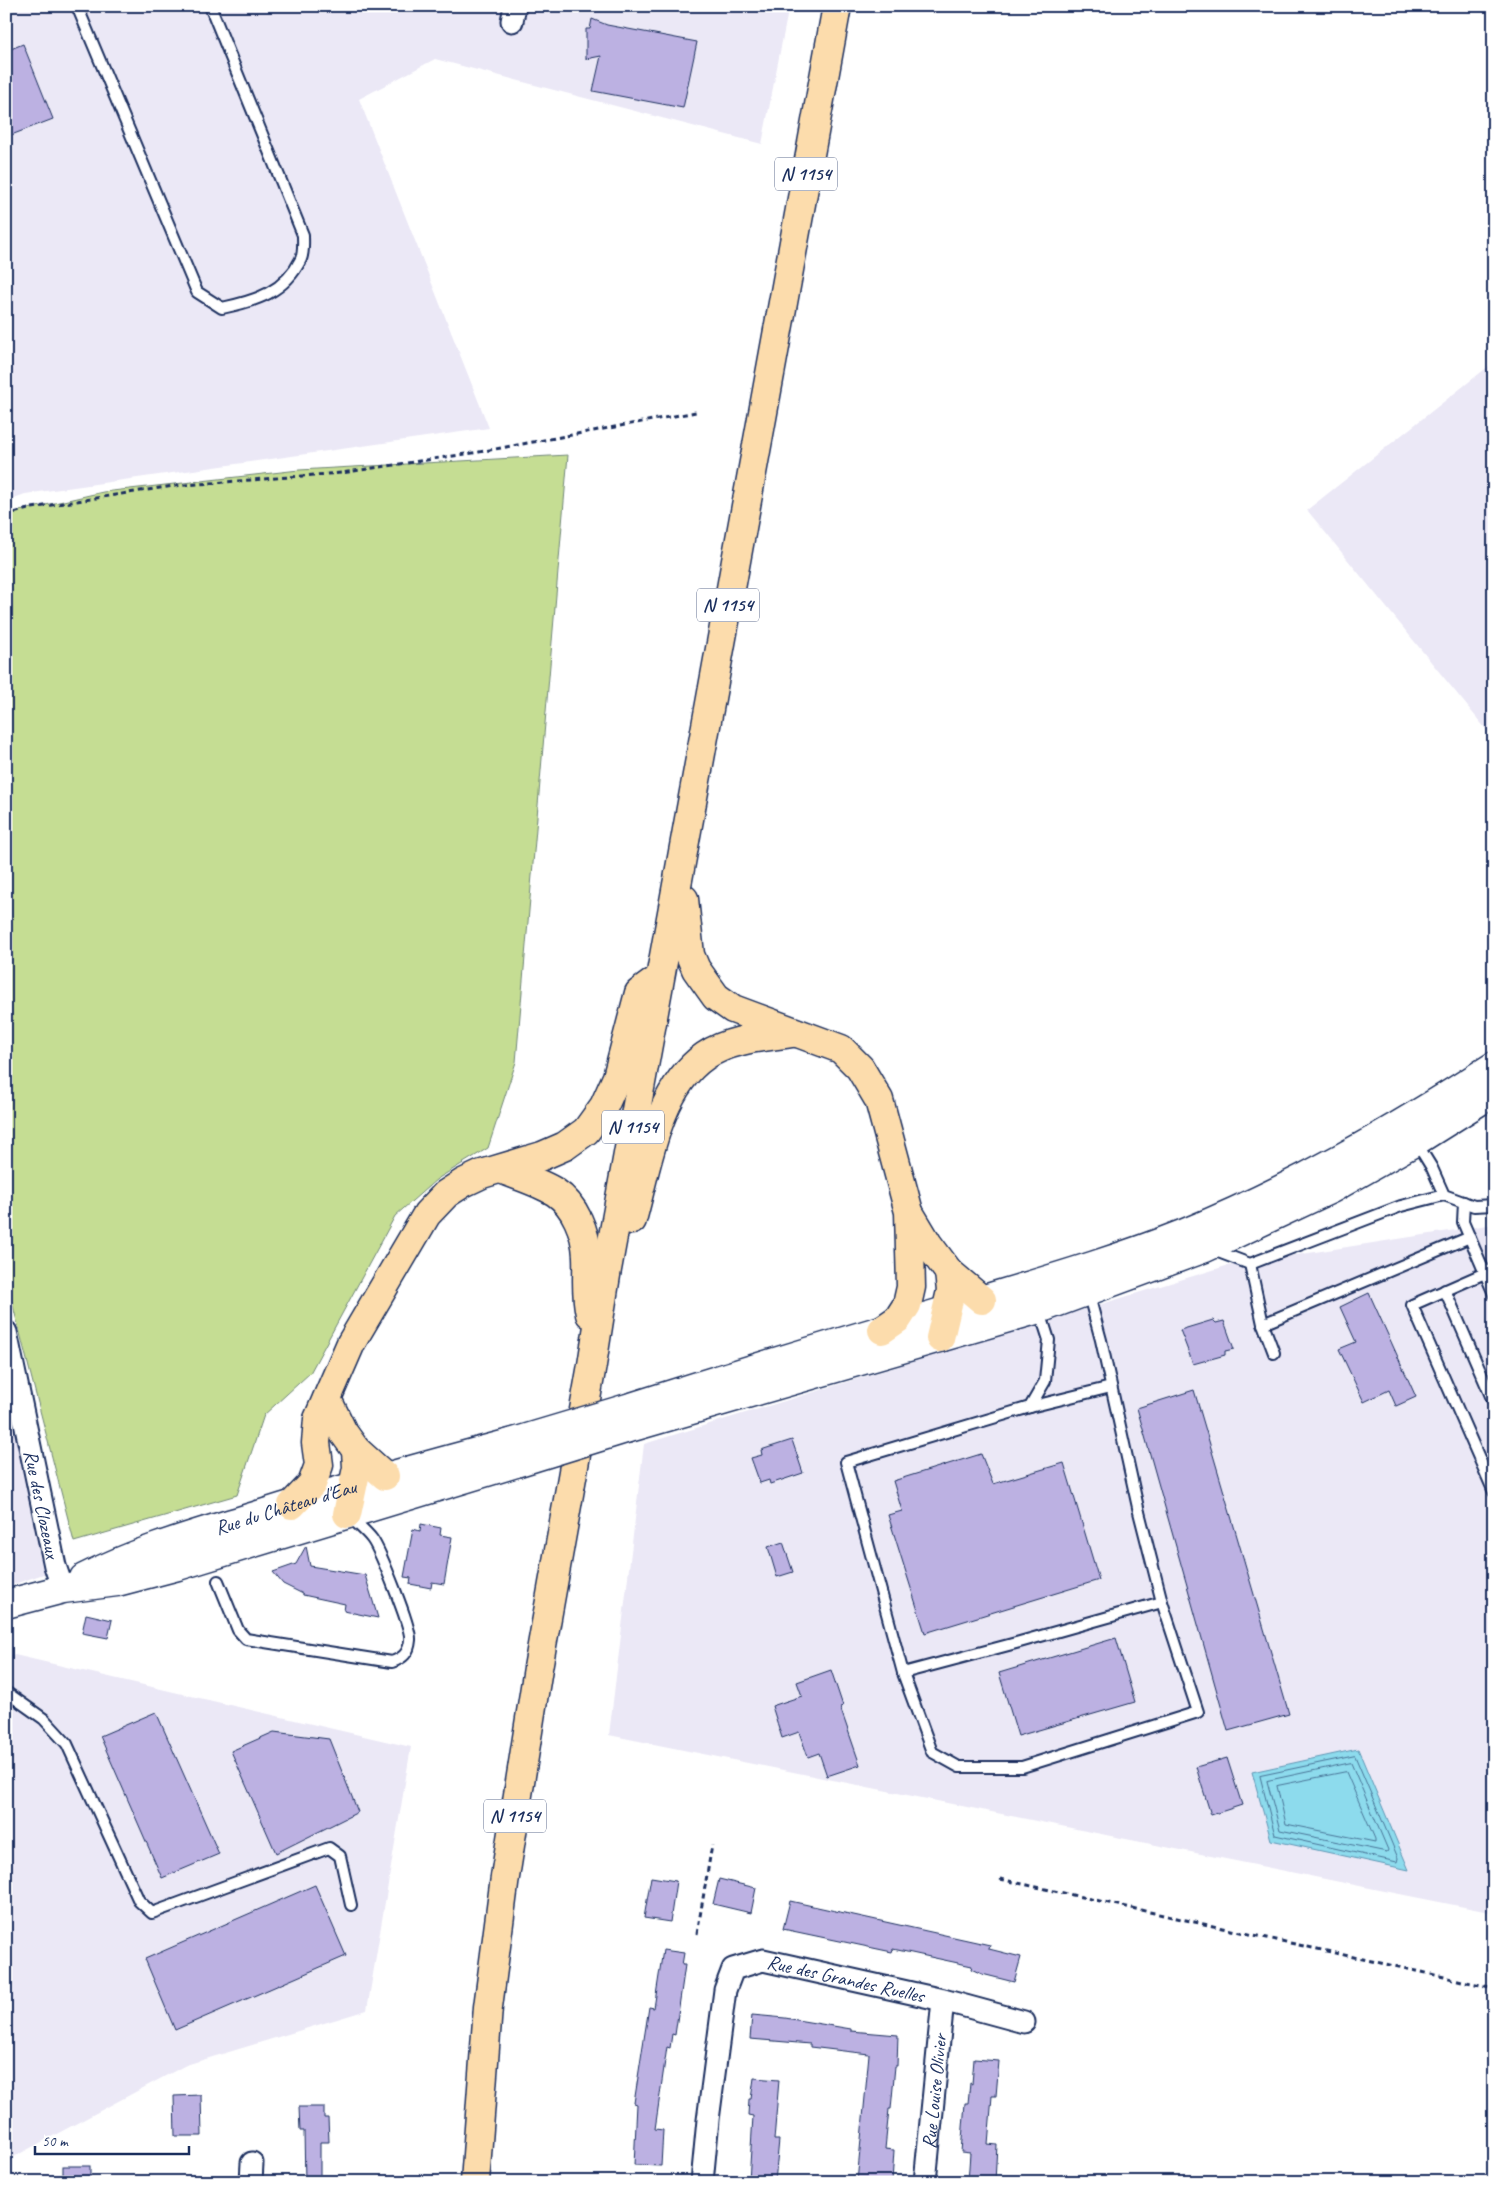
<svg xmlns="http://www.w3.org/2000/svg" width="1500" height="2188" viewBox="0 0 1500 2188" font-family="Caveat,sans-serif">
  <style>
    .built { fill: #ebe8f6 }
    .green { fill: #c5dd93; stroke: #708678 }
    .water { fill: #8ddbed; stroke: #5f96b4 }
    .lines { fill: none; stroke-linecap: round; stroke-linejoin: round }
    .shore { stroke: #497497; stroke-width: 1 }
    .building { fill: #bcb1e2; stroke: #1b2f5e }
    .service-casing { stroke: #1b2f5e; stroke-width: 14 }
    .minor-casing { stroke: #1b2f5e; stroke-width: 25 }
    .secondary-casing { stroke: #1b2f5e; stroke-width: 31 }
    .primary-casing { stroke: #1b2f5e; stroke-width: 31 }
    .path { stroke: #1b2f5e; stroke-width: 3; stroke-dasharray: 5 4; stroke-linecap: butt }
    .service { stroke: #fff; stroke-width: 10 }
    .minor { stroke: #fff; stroke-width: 21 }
    .secondary { stroke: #fff; stroke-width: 28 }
    .primary { stroke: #fcdcac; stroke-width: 28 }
    .secondary-bridge-casing { stroke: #1b2f5e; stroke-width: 31; stroke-linecap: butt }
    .secondary-bridge { stroke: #fff; stroke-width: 28 }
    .labels { text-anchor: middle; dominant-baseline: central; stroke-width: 5; stroke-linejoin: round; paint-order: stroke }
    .shield { fill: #fff; stroke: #5f6d8e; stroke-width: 1 }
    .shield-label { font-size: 19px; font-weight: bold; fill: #1b2f5e }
    .street-label { font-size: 20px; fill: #1b2f5e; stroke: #fff }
  </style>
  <rect width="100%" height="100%" fill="#fff"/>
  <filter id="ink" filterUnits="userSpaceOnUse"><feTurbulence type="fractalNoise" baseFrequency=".02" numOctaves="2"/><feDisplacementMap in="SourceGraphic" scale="10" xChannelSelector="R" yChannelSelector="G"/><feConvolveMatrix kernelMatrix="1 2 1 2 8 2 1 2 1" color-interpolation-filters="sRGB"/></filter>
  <g filter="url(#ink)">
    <g class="built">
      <path d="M6 6H789L762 144 435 59 359 99 489 428 25 494 6 501Z"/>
      <path d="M1494 362V739L1307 510Z"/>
      <path d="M1494 1224V1913L609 1735 644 1444 1226 1266Z"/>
      <path d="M6 1318 52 1571 6 1587Z"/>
      <path d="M6 1653 411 1747 367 2010 186 2065 6 2161Z"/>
    </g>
    <path class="green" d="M568 455 516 1062 488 1148 437 1179 395 1216 310 1373 264 1415 237 1495 74 1542 6 1279V514L103 492 299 470Z"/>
    <path class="water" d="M1358 1749 1409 1870 1271 1840 1252 1772Z"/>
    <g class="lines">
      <g class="shore">
        <path d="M1355 1756 1398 1858 1397 1862 1275 1835 1260 1776Z"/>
        <path d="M1351 1763 1388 1850 1387 1852 1280 1830 1267 1781Z"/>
        <path d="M1346 1772 1375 1839V1842L1286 1824 1277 1786Z"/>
      </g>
    </g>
    <g class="building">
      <path d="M592 19 607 25 697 42 683 108 593 91 601 56 586 59V29H590Z"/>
      <path d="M23 44 53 119 6 137V51Z"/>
      <path d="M1369 1293 1416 1397 1396 1406 1389 1390 1364 1402 1339 1349 1356 1342 1340 1307Z"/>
      <path d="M1213 1320 1216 1323 1224 1321 1234 1349 1225 1351V1355L1193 1364 1180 1330Z"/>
      <path d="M1194 1390 1289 1714 1228 1731 1137 1408Z"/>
      <path d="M792 1440 803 1473 770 1484 769 1480 760 1483 751 1458 762 1455 761 1450Z"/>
      <path d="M981 1454 993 1484 1064 1463 1099 1580 925 1633 888 1515 902 1511 893 1481Z"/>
      <path d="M421 1524 441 1528 440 1535 452 1537 444 1584 432 1582 431 1588 410 1584 411 1578 404 1577 413 1529 420 1531Z"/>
      <path d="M783 1542 793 1572 777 1577 768 1547Z"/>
      <path d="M306 1546 310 1566 365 1575 378 1618 344 1611 345 1604 303 1595V1594L283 1584 273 1572 296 1564Z"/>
      <path d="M86 1614 112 1620 108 1638 82 1633Z"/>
      <path d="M1116 1638 1135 1702 1018 1736 999 1673Z"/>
      <path d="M831 1670 843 1706 840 1707 860 1765 827 1776 819 1753 808 1757 799 1732 782 1738 772 1706 802 1696 797 1682Z"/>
      <path d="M156 1712 219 1854 162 1878 100 1736Z"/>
      <path d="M274 1732 329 1739 358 1812 276 1853 231 1751Z"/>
      <path d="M1227 1758 1242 1805 1211 1815 1196 1767Z"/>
      <path d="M651 1877 676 1881 670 1922 644 1918Z"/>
      <path d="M719 1879 756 1888 751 1913 713 1904Z"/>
      <path d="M315 1885 346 1956 175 2030 145 1959Z"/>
      <path d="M790 1901 990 1945 989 1949 1021 1957 1014 1982 982 1974 971 1969 972 1966 893 1949 892 1952 783 1929Z"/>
      <path d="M663 1950 684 1953 682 1965H685L675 2035 672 2034 670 2048 667 2047 655 2129 663 2130 661 2166 634 2165 637 2104 634 2103 649 2007 654 2008Z"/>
      <path d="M752 2015 785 2018 851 2029V2031L898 2035 897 2066H895L891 2109H889L885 2149 894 2150 892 2182H857L869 2054 810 2047V2044L750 2039Z"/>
      <path d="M974 2059 999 2061 996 2096H992L988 2144 997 2145 995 2182H968L970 2153 961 2152 965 2103H968L970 2083 972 2084Z"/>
      <path d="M754 2078 779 2080 774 2140H779L775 2182 749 2181 753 2116 748 2115 749 2099H751Z"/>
      <path d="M201 2095 202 2136H175L174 2096Z"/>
      <path d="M299 2107H324V2118H328L329 2142H320V2182H305L304 2131H300Z"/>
      <rect x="63" y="2166" width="27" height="16"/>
    </g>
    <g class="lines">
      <defs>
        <g id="service">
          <path d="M77 6 197 292 222 308C256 301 285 292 301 259 304 252 303 242 303 235L210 6"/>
          <path d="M1416 1142 1432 1168 1444 1195 1474 1206 1494 1205"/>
          <path d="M1464 1202 1463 1222 1494 1294"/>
          <path d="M1213 1250 1250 1264 1401 1206 1444 1195"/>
          <path d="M1250 1264 1263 1324 1470 1237"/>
          <path d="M1494 1269 1412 1305 1494 1492"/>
          <path d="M1057 1278 1088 1292 1101 1340 1139 1512 1162 1602 1016 1643 903 1673 846 1462 1030 1407 1045 1381 1049 1340 1039 1309Z"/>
          <path d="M1445 1290 1494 1403"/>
          <path d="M1263 1324 1274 1353"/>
          <path d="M1030 1407 1111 1387"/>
          <path d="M218 1581 238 1630 246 1639 392 1662C403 1658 409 1653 410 1640 412 1629 380 1550 372 1539 366 1531 357 1524 350 1517"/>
          <path d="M903 1673 932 1752 959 1767H1022L1198 1712 1162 1602"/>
          <path d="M6 1692 44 1719 67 1744 139 1901 152 1913 329 1848 340 1856 351 1905"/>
        </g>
        <g id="minor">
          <path d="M512 21 515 6"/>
          <path id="s1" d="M6 1332 55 1566 63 1589"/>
          <path d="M251 2182 252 2163"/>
          <path id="s2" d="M702 2182 708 2120 725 1990 733 1969 763 1960 943 2000 1024 2022"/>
          <path id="s3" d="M925 2182 943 2000"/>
        </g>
        <g id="secondary">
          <path d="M631 1407C735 1374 840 1342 945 1311 1026 1286 1107 1264 1185 1233 1295 1188 1395 1130 1494 1066"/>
          <path d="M629 1428 1039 1309 1205 1248 1331 1189 1416 1141 1494 1092"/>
          <path id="s4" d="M84 1578C139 1550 197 1534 255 1516 341 1489 427 1465 514 1442"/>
          <path d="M6 1604 63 1589 117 1582 178 1566 516 1463"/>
        </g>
        <g id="primary">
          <path d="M684 899 690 955 696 969 716 997 733 1009 841 1049 860 1068 879 1100 909 1212 911 1287 907 1305 898 1319 882 1330"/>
          <path d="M501 1169C518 1176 539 1182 555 1192 575 1205 586 1233 587 1256 588 1278 585 1291 590 1314"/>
          <path d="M910 1214 928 1244 949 1272 982 1300"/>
          <path d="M632 1220C647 1167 657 1089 705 1056 729 1039 764 1037 793 1033"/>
          <path d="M940 1338 951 1291 949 1272"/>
          <path d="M327 1399 343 1432 356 1450 385 1476"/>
          <path d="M292 1505 312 1484 319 1465 316 1443 318 1419 351 1343 427 1214 446 1194 463 1183 482 1174 542 1156 565 1146 586 1131 604 1106 617 1077 639 993 654 982"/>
          <path d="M347 1514 357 1468 356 1450"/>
          <path d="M475 2182 488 2007 505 1877 538 1668 592 1365 606 1275 837 6"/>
        </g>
      </defs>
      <use href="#service" class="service-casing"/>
      <use href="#minor" class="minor-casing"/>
      <use href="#secondary" class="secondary-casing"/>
      <use href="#primary" class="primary-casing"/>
      <g class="path">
        <path d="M6 515 32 508 173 486 341 473 479 452 696 412"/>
        <path d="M1000 1879 1494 1988"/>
        <path d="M697 1934 712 1845"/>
      </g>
      <use href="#service" class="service"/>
      <use href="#minor" class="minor"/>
      <use href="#secondary" class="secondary"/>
      <use href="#primary" class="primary"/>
      <defs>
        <g id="secondary-bridge">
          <path d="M514 1442 631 1407"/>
          <path d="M516 1463 629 1428"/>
        </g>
      </defs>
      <use href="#secondary-bridge" class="secondary-bridge-casing"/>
      <use href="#secondary-bridge" class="secondary-bridge"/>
    </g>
  </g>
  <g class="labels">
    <g class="shield">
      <rect x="775" y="157.5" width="62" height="33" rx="4"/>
      <rect x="697" y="588.5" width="62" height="33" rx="4"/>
      <rect x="602" y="1110.5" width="62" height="33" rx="4"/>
      <rect x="484" y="1799.5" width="62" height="33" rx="4"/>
    </g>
    <g class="shield-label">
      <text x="806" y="174">N 1154</text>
      <text x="728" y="605">N 1154</text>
      <text x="633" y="1127">N 1154</text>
      <text x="515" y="1816">N 1154</text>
    </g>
    <g class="street-label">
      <text stroke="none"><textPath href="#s1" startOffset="176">Rue des Clozeaux</textPath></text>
      <text stroke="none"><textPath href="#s4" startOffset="214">Rue du Château d'Eau</textPath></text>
      <text stroke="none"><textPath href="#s2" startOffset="332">Rue des Grandes Ruelles</textPath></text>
      <text stroke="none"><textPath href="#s3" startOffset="91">Rue Louise Olivier</textPath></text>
    </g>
  </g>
  <rect width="1500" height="2188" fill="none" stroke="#fff" stroke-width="25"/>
  <rect x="12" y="12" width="1475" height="2163" fill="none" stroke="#1b2f5e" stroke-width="2" filter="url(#ink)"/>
  <path d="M35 2146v8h154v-8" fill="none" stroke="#1b2f5e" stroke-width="2.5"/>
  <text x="42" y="2146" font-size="15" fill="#1b2f5e" stroke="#ffffff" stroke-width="4" paint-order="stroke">50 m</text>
</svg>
